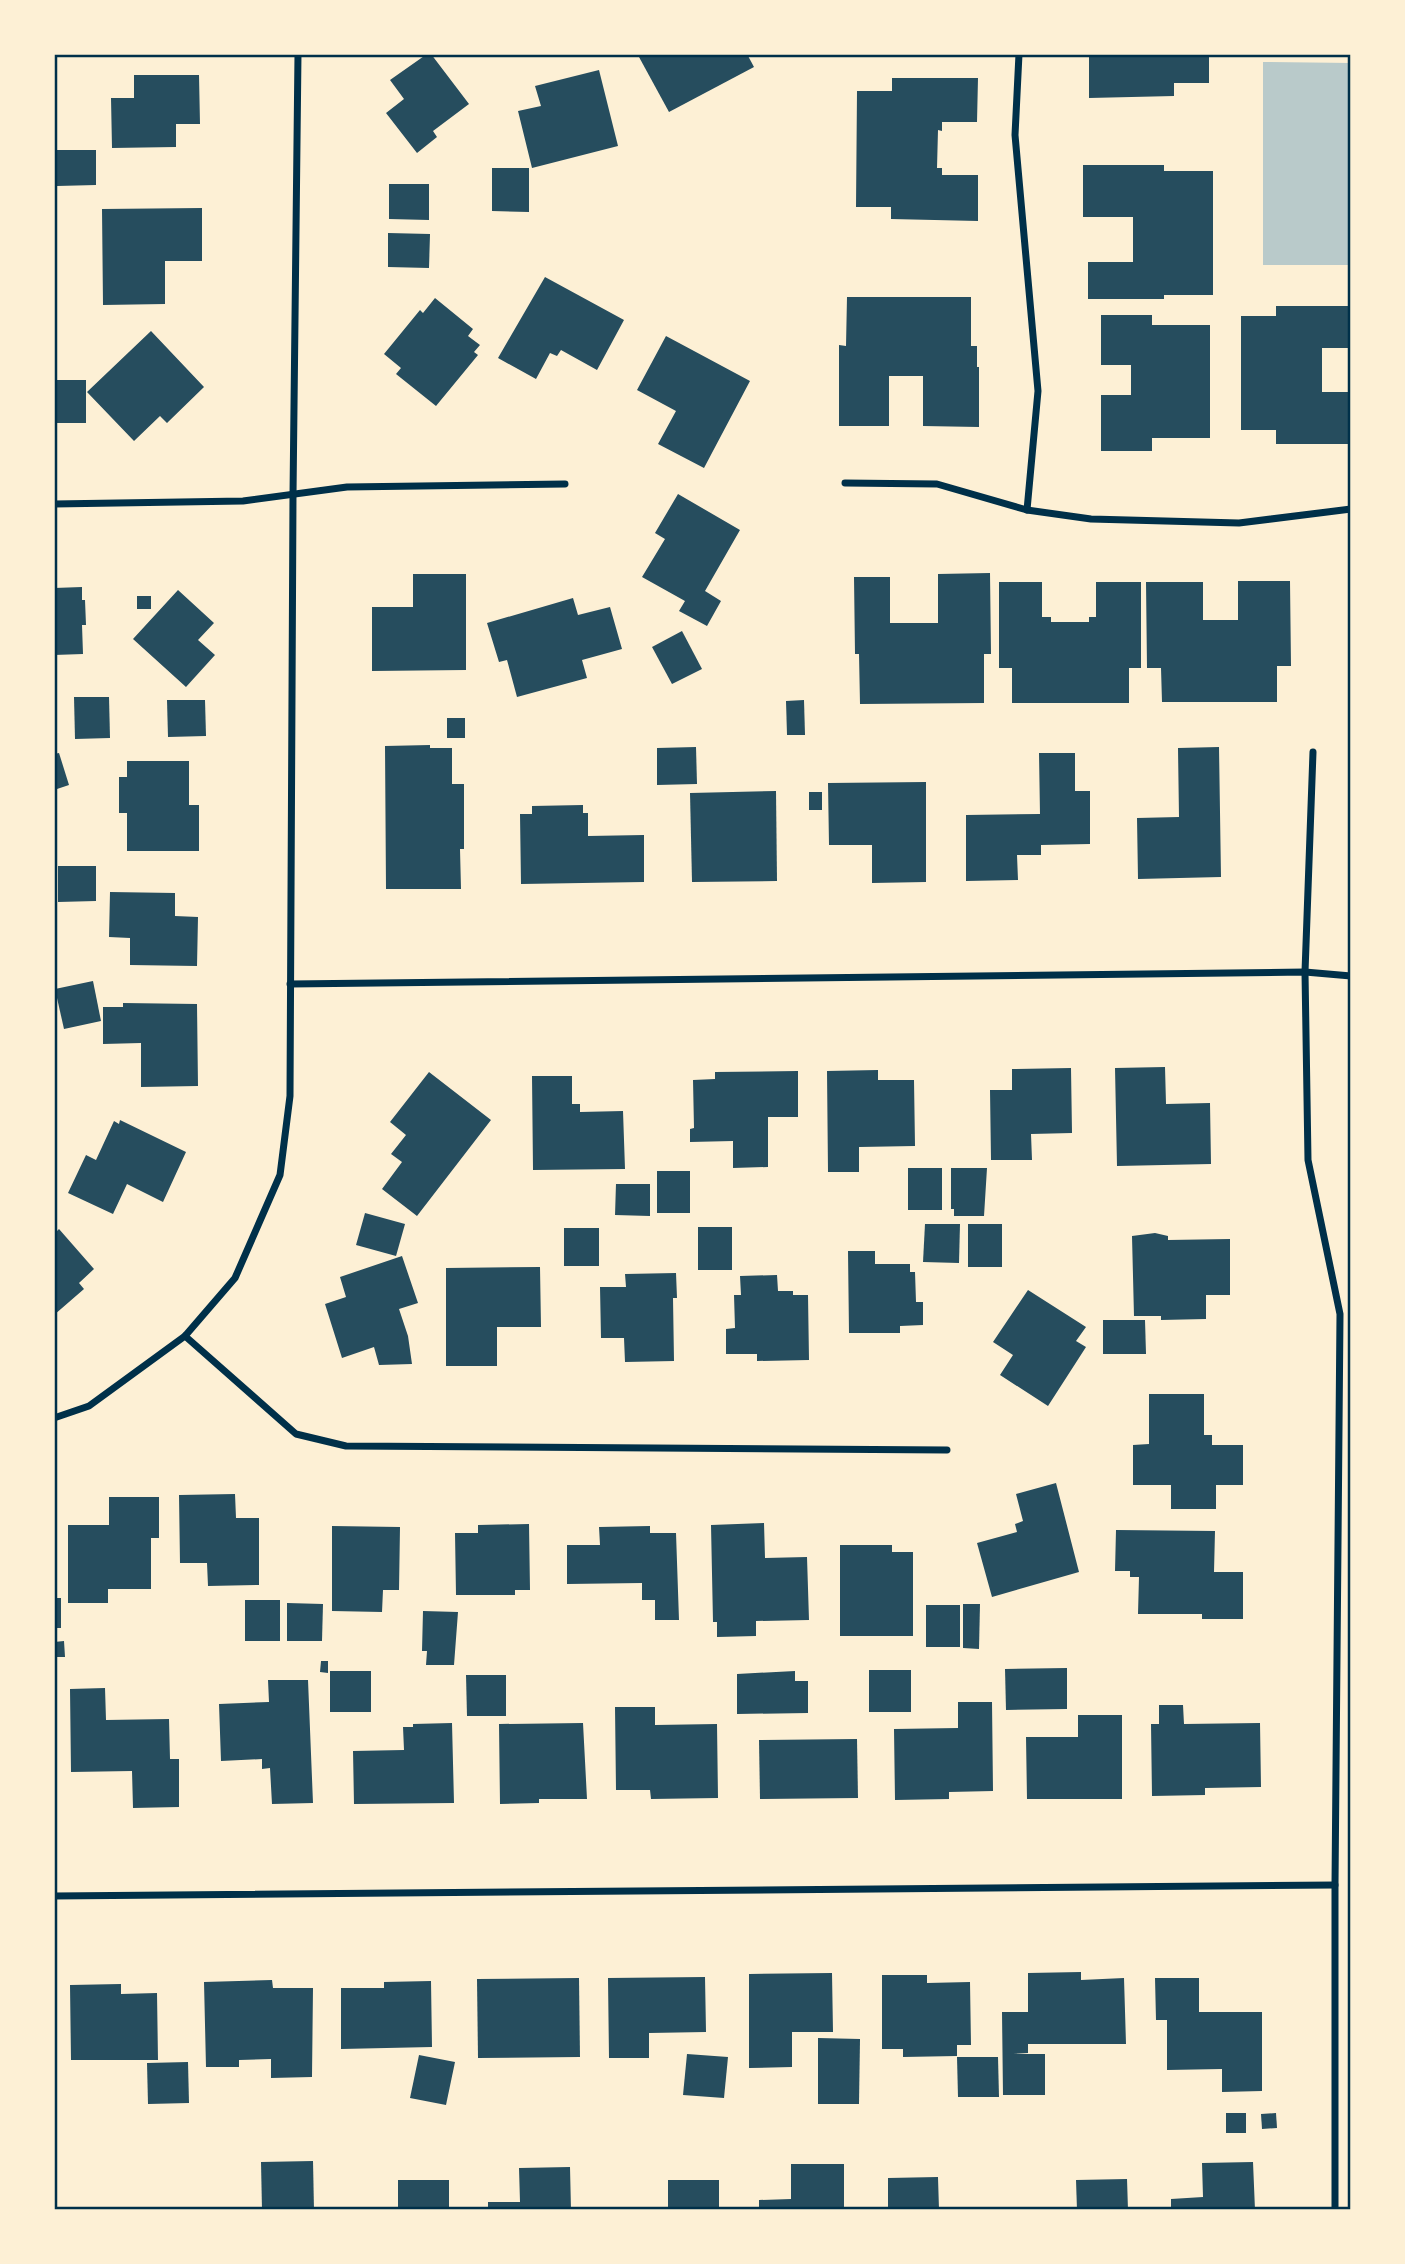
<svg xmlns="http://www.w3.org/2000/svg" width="1405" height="2264" viewBox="0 0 1405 2264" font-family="'Alegreya Sans',sans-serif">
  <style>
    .green { fill: #b9caca }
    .building { fill: #264d5e }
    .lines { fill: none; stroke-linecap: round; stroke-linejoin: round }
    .minor { stroke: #003049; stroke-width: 7 }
    .neatline { fill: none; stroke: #003049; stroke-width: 2.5 }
  </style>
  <rect width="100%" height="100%" fill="#fdf0d5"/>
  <path class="green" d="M1263 62 1351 63V265H1263Z"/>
  <g class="building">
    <path d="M427 54H431L469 104 433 131 437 137 417 153 386 113 404 99 390 80Z"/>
    <path d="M644 54H747L754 67 669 112 639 57Z"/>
    <path d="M1089 54H1209V83H1174V96L1089 98Z"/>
    <path d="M599 70 618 146 532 168 518 111 541 106 535 86Z"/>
    <path d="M134 75H199L200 124H176V147L112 148 111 98H134Z"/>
    <path d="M892 78H978L977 122H942V131L938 130 937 168H942V175H978V221L891 219V207H856L857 91H892Z"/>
    <path d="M57 150H96V185L57 186Z"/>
    <path d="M1083 165H1164V171H1213V295H1164V299H1088V262H1133V217H1083Z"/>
    <path d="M492 168H529V212L492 211Z"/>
    <path d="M389 184H429V220L389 219Z"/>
    <path d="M202 208V261H165V304L103 305 102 209Z"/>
    <path d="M388 233 430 234 429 268 388 267Z"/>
    <path d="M545 277 624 320 597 370 561 350 557 356 550 353 536 379 498 358Z"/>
    <path d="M847 297H971V346H977V367H979V427L923 426V376H889V426H839V345L846 346Z"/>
    <path d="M435 298 473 329 468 336 480 345 474 352 478 355 436 406 396 374 401 368 384 354 420 310 423 313Z"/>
    <path d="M1276 306H1351V348H1322V392H1351V444H1276V430H1241V316H1276Z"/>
    <path d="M1101 315H1152V325H1210V438H1152V451H1101V395H1131V365H1101Z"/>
    <path d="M151 331 204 387 167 423 160 416 134 441 87 392Z"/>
    <path d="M666 336 750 381 704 468 658 444 676 411 637 390Z"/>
    <rect x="54" y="380" width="32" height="43"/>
    <path d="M678 494 740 530 705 591 721 601 707 626 679 611 685 601 642 577 665 539 655 533Z"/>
    <path d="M990 573 991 654H984V703L860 704 859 654H855L854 577H890V623H938V574Z"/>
    <path d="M413 574H466V670L372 671V607H413Z"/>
    <path d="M1238 581H1290L1291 666H1277V702H1162L1161 668H1147L1146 582H1203V620H1238Z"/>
    <path d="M999 582H1042V617H1051V622H1089V617H1096V582H1141V668H1129V703H1012V668H999Z"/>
    <path d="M82 587V600H85L86 625H82L83 654 54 655V588Z"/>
    <path d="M178 590 214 623 198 640 215 655 186 687 133 639Z"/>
    <rect x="137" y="596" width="14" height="13"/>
    <path d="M573 598 578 615 610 607 622 649 582 660 587 678 517 697 507 660 499 662 487 623Z"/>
    <path d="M682 631 702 669 672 684 652 647Z"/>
    <path d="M74 697H109L110 738 75 739Z"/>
    <path d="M167 700H205L206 736 168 737Z"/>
    <path d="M804 700 805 735H787L786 701Z"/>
    <rect x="447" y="718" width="18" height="20"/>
    <path d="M430 745V748H452V784H464V849H460L461 889H386L385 746Z"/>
    <path d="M696 747 697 784 657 785V748Z"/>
    <path d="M1219 747 1221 877 1138 879 1137 818 1179 817 1178 748Z"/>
    <path d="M59 753 69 785 54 790V754Z"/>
    <path d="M1039 753H1075V791H1090V844L1041 845V855H1017L1018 880 966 881V815L1040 814Z"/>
    <path d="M127 761H189V805H199V851H127V813H119V777H127Z"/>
    <path d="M926 782V882L872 883V845H829L828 783Z"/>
    <path d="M776 791 777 881 692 882 690 793Z"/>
    <rect x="809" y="792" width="13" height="18"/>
    <path d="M583 805V813H588V836L644 835V882L521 884 520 814H532V806Z"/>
    <path d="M58 866H96V901L58 902Z"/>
    <path d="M110 892 175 893V916L198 917 197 966 130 965V938L109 937Z"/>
    <path d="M93 981 101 1021 64 1029 55 989Z"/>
    <path d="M123 1003 197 1004 198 1086 141 1087V1043L103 1044V1007H123Z"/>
    <path d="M1165 1067 1166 1104 1210 1103 1211 1164 1117 1166 1115 1068Z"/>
    <path d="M1071 1068 1072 1133 1031 1134 1032 1160H991L990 1090H1012V1069Z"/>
    <path d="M878 1070V1080H914L915 1146 859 1147V1172H828L827 1071Z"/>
    <path d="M798 1071V1117H768V1167L733 1168V1141L690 1142V1129L694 1128 693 1080 715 1079V1072Z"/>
    <path d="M429 1072 491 1120 417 1216 382 1189 402 1162 391 1154 406 1135 390 1122Z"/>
    <path d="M532 1076H572V1104H580V1112L623 1111 625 1169 533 1170Z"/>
    <path d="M120 1120 186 1152 163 1202 127 1184 113 1214 68 1193 86 1155 96 1160 114 1121 119 1124Z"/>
    <rect x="908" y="1168" width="34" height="42"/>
    <path d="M951 1168H987L984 1216H954V1209H951Z"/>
    <rect x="657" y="1171" width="33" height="42"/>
    <path d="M616 1184H650V1216L615 1215Z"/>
    <path d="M365 1213 405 1224 396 1256 356 1245Z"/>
    <path d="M925 1224H960L959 1263 923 1262Z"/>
    <rect x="968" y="1224" width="34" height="43"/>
    <rect x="698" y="1227" width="34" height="43"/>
    <rect x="564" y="1228" width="35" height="38"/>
    <path d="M54 1229 56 1232 59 1229 94 1269 79 1283 84 1289 54 1315Z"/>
    <path d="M1155 1233 1168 1236V1240L1230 1239V1295H1206V1319L1161 1320V1316H1134L1132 1236Z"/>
    <path d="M848 1251H875V1264H910V1272H915L916 1302H923V1325L900 1326V1333H849Z"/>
    <path d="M402 1256 418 1303 399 1309 408 1336 412 1364 379 1365 374 1347 342 1358 325 1304 346 1297 340 1277Z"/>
    <path d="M540 1267 541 1327H497V1366H446V1268Z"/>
    <path d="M676 1273 677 1298H673L674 1361 625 1362 624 1338H601L600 1287H626L625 1274Z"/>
    <path d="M777 1275 778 1291H793V1295H808L809 1360 757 1361V1354H726V1329L735 1328 734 1295H741L740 1276Z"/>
    <path d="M1028 1290 1086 1327 1076 1341 1086 1347 1048 1406 1000 1375 1013 1355 993 1342Z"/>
    <path d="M1103 1320H1145L1146 1354H1103Z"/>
    <path d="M1149 1394H1204V1435H1212V1445H1243V1485H1216V1509H1171V1485H1133V1445L1149 1444Z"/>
    <path d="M1056 1483 1079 1572 992 1597 977 1543 1017 1532 1015 1524 1023 1521 1016 1494Z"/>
    <path d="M235 1494 236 1518H259V1585L208 1586 207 1563H180L179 1495Z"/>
    <path d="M109 1497H159V1538H151V1589H108V1603H68V1525H109Z"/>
    <path d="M764 1523 765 1558 807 1557 809 1620 756 1621V1636L717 1637V1622H713L711 1525Z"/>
    <path d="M529 1524 530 1590H515V1595H456L455 1533H478V1525Z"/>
    <path d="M332 1526 400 1527 399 1590H383L382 1612 332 1611Z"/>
    <path d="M650 1526V1533H676L679 1620H655V1600H642V1583L567 1584V1545H600L599 1527Z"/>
    <path d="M1116 1530 1215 1531 1214 1572H1243V1619H1202V1614H1138L1139 1577H1130V1571H1115Z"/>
    <path d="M840 1545H892V1552H913V1636H840Z"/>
    <rect x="54" y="1598" width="7" height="30"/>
    <rect x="245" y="1600" width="35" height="41"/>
    <path d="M287 1603 323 1604 322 1641H287Z"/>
    <path d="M963 1604H980L979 1649 963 1648Z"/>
    <rect x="926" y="1605" width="34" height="42"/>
    <path d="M423 1611 458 1612 454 1665H426L427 1651H422Z"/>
    <path d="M64 1641 65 1657H54V1642Z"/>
    <path d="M321 1661H328V1673L320 1672Z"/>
    <path d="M1067 1668V1709L1006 1710 1005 1669Z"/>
    <rect x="869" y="1670" width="42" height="42"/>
    <rect x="330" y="1671" width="41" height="41"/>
    <path d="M795 1671V1681H808V1713L737 1714V1674Z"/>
    <path d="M466 1675H506V1716H467Z"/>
    <path d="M268 1680H308L313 1803 272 1804 270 1768 262 1769V1759L221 1761 219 1704 269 1702Z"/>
    <path d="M105 1688 106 1720 169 1719 170 1759H179V1807L133 1808 132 1771 71 1772 70 1689Z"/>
    <path d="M958 1702H992L993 1791 949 1792V1799L895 1800 894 1729 958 1728Z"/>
    <path d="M1159 1705H1183L1184 1724 1260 1723 1261 1787 1205 1788V1795L1152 1796 1151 1724H1159Z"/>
    <path d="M615 1707H655V1725L717 1724 718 1798 651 1799 650 1790H616Z"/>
    <path d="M1078 1715H1122V1799H1027L1026 1737H1078Z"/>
    <path d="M452 1723 454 1803 354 1804 353 1751 404 1750 403 1727H413V1724Z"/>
    <path d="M583 1723 587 1799H539V1803L500 1804 499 1724Z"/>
    <path d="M857 1739 858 1798 760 1799 759 1740Z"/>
    <path d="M1081 1972V1980L1124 1978 1126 2044H1028V2053L1013 2054H1045V2095H1003L1002 2012H1028V1973Z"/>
    <path d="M832 1973 833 2032H792V2067L749 2068V1974Z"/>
    <path d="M882 1975H927V1983L970 1982 971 2045H957V2056L903 2057V2049H882Z"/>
    <path d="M705 1977 706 2032 649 2033V2058H609L608 1978Z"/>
    <path d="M579 1978 580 2057 478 2058 477 1979Z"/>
    <path d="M1155 1978H1199V2012H1262V2091L1222 2092V2069L1167 2070V2020H1156Z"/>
    <path d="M272 1980 273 1988H313L312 2077 271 2078V2059L239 2060V2067H206L204 1982Z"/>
    <path d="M431 1981 432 2047 341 2049V1988H384V1982Z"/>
    <path d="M121 1984V1994L157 1993 158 2060H71L70 1985Z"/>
    <path d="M818 2038 860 2039 859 2104H818Z"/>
    <path d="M687 2054 728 2057 724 2098 683 2095Z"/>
    <path d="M419 2055 455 2062 446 2105 410 2098Z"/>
    <path d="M957 2057H998L999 2097H958Z"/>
    <path d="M188 2062 189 2103 148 2104 147 2063Z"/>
    <rect x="1226" y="2113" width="20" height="20"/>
    <path d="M1276 2113 1277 2128 1262 2129 1261 2114Z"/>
    <path d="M313 2161 314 2210H262L261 2162Z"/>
    <path d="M1253 2162 1255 2210H1171V2199L1203 2197 1202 2163Z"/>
    <path d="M791 2164H844V2210H759V2200L791 2199Z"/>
    <path d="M570 2167 571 2210H488V2202H520L519 2168Z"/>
    <path d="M938 2177 939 2210H888V2178Z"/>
    <path d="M1127 2179 1128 2210H1077L1076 2180Z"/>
    <rect x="398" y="2180" width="51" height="30"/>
    <rect x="668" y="2180" width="51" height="30"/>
  </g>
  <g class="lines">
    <g class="minor">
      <path d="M1019 54 1015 135 1038 391 1027 510"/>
      <path d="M845 483 937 484 1027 510 1091 519 1239 523 1351 509"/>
      <path d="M54 504 243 501 347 487 565 484"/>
      <path d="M1313 752 1305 972 1308 1160 1340 1314 1335 1885V2210"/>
      <path d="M290 984 1305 972 1351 976"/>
      <path d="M185 1336 296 1434 346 1446 947 1450"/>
      <path d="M54 1418 89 1406 185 1336 235 1278 280 1175 290 1096 293 495 298 54"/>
      <path d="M54 1896 1335 1885"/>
    </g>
  </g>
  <rect width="1405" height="2264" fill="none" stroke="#fdf0d5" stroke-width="112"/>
  <rect x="56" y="56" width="1293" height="2152" class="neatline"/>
</svg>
